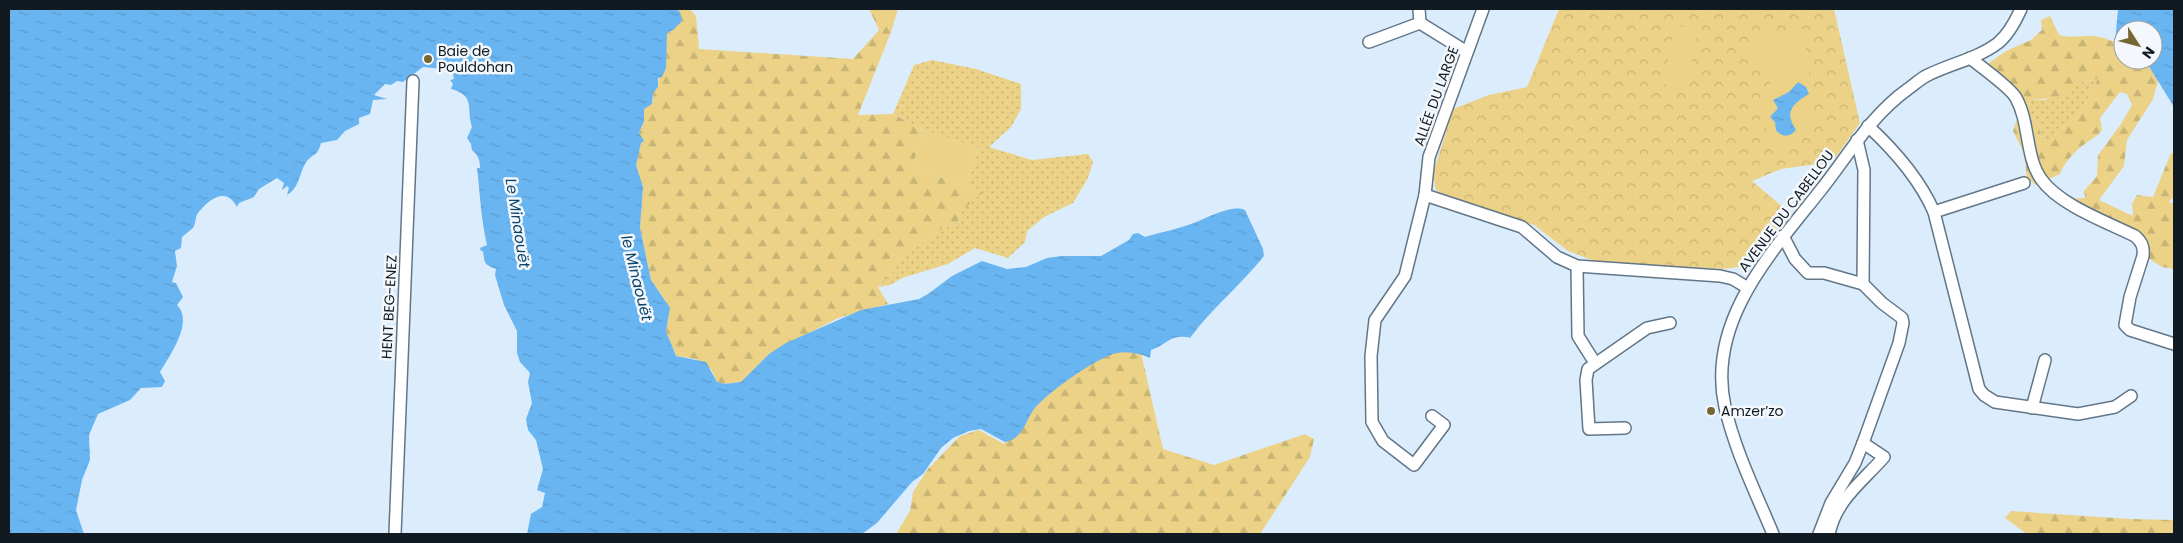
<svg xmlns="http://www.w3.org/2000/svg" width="2183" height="543" viewBox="0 0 2183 543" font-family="Poppins,sans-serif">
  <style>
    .grass { fill: url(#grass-dots) }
    .forest { fill: url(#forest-firs); fill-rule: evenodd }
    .park { fill: url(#park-crowns) }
    .garden { fill: #ebd287 }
    .water { fill: url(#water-ripples) }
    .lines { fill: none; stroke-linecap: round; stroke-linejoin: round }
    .street-casing { stroke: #627687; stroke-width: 14 }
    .street { stroke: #fff; stroke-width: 11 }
    .poi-dot { fill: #766634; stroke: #f4f8fc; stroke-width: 2 }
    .labels { text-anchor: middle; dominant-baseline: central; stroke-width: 5; stroke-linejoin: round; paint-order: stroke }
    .poi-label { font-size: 14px; fill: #121a21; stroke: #f4f8fc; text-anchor: start }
    .street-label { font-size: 14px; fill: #121a21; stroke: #f4f8fc }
    .water-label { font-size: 15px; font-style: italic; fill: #0a456c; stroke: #f4f8fc }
  </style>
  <defs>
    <pattern id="grass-dots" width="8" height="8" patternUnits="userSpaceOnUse" patternTransform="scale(1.25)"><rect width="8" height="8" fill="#ebd287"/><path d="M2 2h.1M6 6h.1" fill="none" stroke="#c8b474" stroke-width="1.8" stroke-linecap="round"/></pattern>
    <pattern id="forest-firs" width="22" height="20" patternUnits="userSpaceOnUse" patternTransform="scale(1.25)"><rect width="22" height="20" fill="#ebd287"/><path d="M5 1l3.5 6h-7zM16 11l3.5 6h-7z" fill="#c8b474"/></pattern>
    <pattern id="park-crowns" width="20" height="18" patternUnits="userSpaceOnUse" patternTransform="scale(1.25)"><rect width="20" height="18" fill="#ebd287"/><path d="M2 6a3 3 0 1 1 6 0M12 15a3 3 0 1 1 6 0" fill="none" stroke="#c8b474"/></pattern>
    <pattern id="water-ripples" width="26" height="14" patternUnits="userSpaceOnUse" patternTransform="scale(1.25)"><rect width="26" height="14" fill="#69b5f1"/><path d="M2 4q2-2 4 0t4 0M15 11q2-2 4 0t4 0" fill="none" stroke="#5a9bce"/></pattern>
  </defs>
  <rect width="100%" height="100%" fill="#dbedfd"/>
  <g class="grass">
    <path d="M932 60 976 69 1021 84V109L1011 127 989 147 1032 160 1088 154 1093 162 1088 178 1073 203 1044 217 1027 231 1025 242 1008 258 975 248 948 264 902 278 890 285 878 287 894 271 899 260 944 227 957 224 961 212 981 193 967 185 978 148 923 130 893 114 914 65Z"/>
    <path d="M2098 79 2081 112 2044 145 2037 122 2028 113 2030 100H2045L2078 83Z"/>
  </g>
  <g class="forest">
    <path d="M676 9H690L696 16 699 49 853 59 879 30 869 9H898L891 32 858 115 893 114 923 130 912 169 967 185 982 193 961 212 957 224 944 227 899 260 894 271 878 287 888 304 838 318 769 354 741 382 725 384 717 382 711 369 696 359 676 356 666 331 670 308 651 280 640 228 643 187 636 165 641 143 639 133 644 121V109L653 102V93L658 87C658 75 664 68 666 57 667 49 665 40 667 33L673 30 680 12Z"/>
    <path d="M2050 16 2059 35C2074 39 2087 34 2100 37 2109 39 2113 43 2123 42V60H2145L2158 81 2153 99 2127 140 2124 166 2099 200 2133 216 2132 204 2137 195 2153 197 2171 153 2174 154V196L2169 202 2174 204V269L2162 267 2148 258 2138 244 2066 199 2085 198 2084 191 2097 176 2098 155 2121 124 2132 105 2127 94 2120 92 2100 118 2102 130C2097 137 2093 138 2086 143 2075 151 2065 161 2060 174L2036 185 2027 178 2024 153 2013 131 2018 116 2013 99 1986 65 2006 51 2031 40 2042 30 2041 20ZM2098 79 2081 112 2044 144 2037 122 2028 113 2030 100 2069 97 2078 83Z"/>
    <path d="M1139 344 1163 449 1214 465 1305 434 1314 439 1310 457 1260 534H896L910 511 913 492 928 469 960 436 979 430 1004 444 1056 368Z"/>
    <path d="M2011 511 2130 519 2174 520V534H2027L2005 518Z"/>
  </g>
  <path class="park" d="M1559 9H1834L1860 123 1832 162 1781 169 1752 181 1791 214 1752 265 1724 269 1597 262 1568 251 1534 225 1456 201 1436 190 1433 174 1453 109 1489 95 1527 87Z"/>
  <g class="garden">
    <path d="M1675 25 1698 30 1687 88 1663 84Z"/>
    <path d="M1803 29 1816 124 1810 125V131C1802 135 1798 143 1788 144 1772 146 1764 129 1764 115 1763 103 1772 91 1770 78 1769 69 1764 61 1758 55L1752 54 1753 41 1760 37Z"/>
    <path d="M923 130 978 148 967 185 912 169Z"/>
  </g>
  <g class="water">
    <path d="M9 9H676L680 12 682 21 673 30 667 33 666 68 662 77 658 78V87L653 93 652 104 644 109V121L639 133 644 141 641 143 636 165 643 187 640 228 651 280 670 308 666 331 676 356 706 362 717 382 725 384 741 382 769 354 786 343 861 310 919 299 928 294 952 276 982 261 1007 269 1026 267 1047 258 1061 256H1101L1129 240 1133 234 1138 233 1145 237C1161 232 1178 229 1194 223 1207 218 1232 204 1245 210L1263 249 1264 256C1241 285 1212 308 1190 338 1170 333 1166 346 1151 350L1150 358C1140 353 1127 351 1117 353 1097 357 1047 393 1034 409 1026 420 1022 440 1005 442L981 429 969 431 953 438 941 448 923 474 912 482 877 523 862 534 806 533 527 534 531 514 542 507 545 493 537 490 543 469 536 440 528 430 526 419 532 403 528 382 530 373 520 362 517 353V331L504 305 495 275 496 269C483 264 485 263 483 251H481L480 248 487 245C481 219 480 194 477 168H480C480 160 478 155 472 150L471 144 467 138 472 127C466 108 476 96 451 89L453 84 450 80 454 79 452 70 423 67 403 82 397 81 391 85 385 84 374 95 387 99 373 100 370 114 359 118V124L345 131 337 140 321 143C317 157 315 152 307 161 299 172 300 188 287 195L289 188 287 186 282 190 284 183 277 178 259 189 254 197 239 203 237 207C226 186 209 199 198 213 195 217 196 223 193 228L182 237 181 248 175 251 177 266 172 282 176 283 183 297 177 305C194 322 170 355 160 372L165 381 162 387 141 388 130 400 98 414 89 435 90 460 82 480 76 510 84 534H9Z"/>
    <path d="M2118 9H2174V107L2145 60H2153V30H2123V42L2115 43Z"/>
    <path d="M1798 82 1806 87 1809 94C1794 103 1783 111 1796 130 1790 137 1782 138 1776 130L1775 122 1770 117 1778 108 1773 100 1789 92Z"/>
  </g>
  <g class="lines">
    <defs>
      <g id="street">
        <path d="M1419 9 1420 23"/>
        <path d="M1420 23 1467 52"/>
        <path d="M1369 42 1420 23"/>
        <path d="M1970 58C1980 66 2011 88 2016 98 2030 123 2025 156 2041 179 2059 205 2107 222 2135 236 2142 242 2144 247 2143 256L2130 297 2125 325 2130 330 2174 344"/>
        <path d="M1868 126C1894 150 1920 180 1934 212L1979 389 1984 395 1995 402 2078 414 2115 407 2131 396"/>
        <path d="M1857 140 1864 170 1863 284"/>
        <path d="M1425 195 1522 227 1557 257 1577 266 1720 276 1733 279 1748 288"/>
        <path d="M1934 212 2024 183"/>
        <path d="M1783 236 1795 259 1808 273H1824L1863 284 1882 303 1902 318 1903 323 1899 343 1863 443 1855 463 1831 503 1819 534"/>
        <path d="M1577 266 1578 336 1595 363"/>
        <path d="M2032 408 2045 360"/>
        <path d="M1432 416 1444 425 1414 465 1383 441 1372 422 1371 356 1375 320 1405 276 1425 195 1429 157 1483 9"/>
        <path d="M1625 428 1589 429 1586 380 1588 369 1647 328 1670 323"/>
        <path d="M395 534 413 81"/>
        <path d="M1773 534C1756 493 1735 451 1725 407 1706 322 1771 253 1820 191 1848 156 1870 116 1908 89 1914 85 1920 79 1926 76 1949 64 1977 59 1998 43 2008 35 2016 20 2021 9"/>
        <path d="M1829 534C1836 500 1862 482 1884 457L1863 443"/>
      </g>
    </defs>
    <use href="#street" class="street-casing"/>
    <use href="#street" class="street"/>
  </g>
  <g class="poi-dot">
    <circle cx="428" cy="59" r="5"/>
    <circle cx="1711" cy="411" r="5"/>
  </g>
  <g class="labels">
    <g class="poi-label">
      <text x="438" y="51">Baie de<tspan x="438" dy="16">Pouldohan</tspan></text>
      <text x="1721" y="411">Amzer’zo</text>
    </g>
    <g class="street-label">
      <text transform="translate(1436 96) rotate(-70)">ALLÉE DU LARGE</text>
      <text transform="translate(1786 211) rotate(-53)">AVENUE DU CABELLOU</text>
      <text transform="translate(389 307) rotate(-87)">HENT BEG-ENEZ</text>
    </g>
    <g class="water-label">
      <text transform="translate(518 223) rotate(81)">Le Minaouët</text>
      <text transform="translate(637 278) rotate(76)">le Minaouët</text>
    </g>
  </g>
  <rect width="2183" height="543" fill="none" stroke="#121a21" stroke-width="20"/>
  <g transform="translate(2138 45) rotate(126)"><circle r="24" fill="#f4f8fc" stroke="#9a9fa4"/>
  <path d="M0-4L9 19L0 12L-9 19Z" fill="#766634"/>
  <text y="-8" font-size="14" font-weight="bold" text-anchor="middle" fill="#121a21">N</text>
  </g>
</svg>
